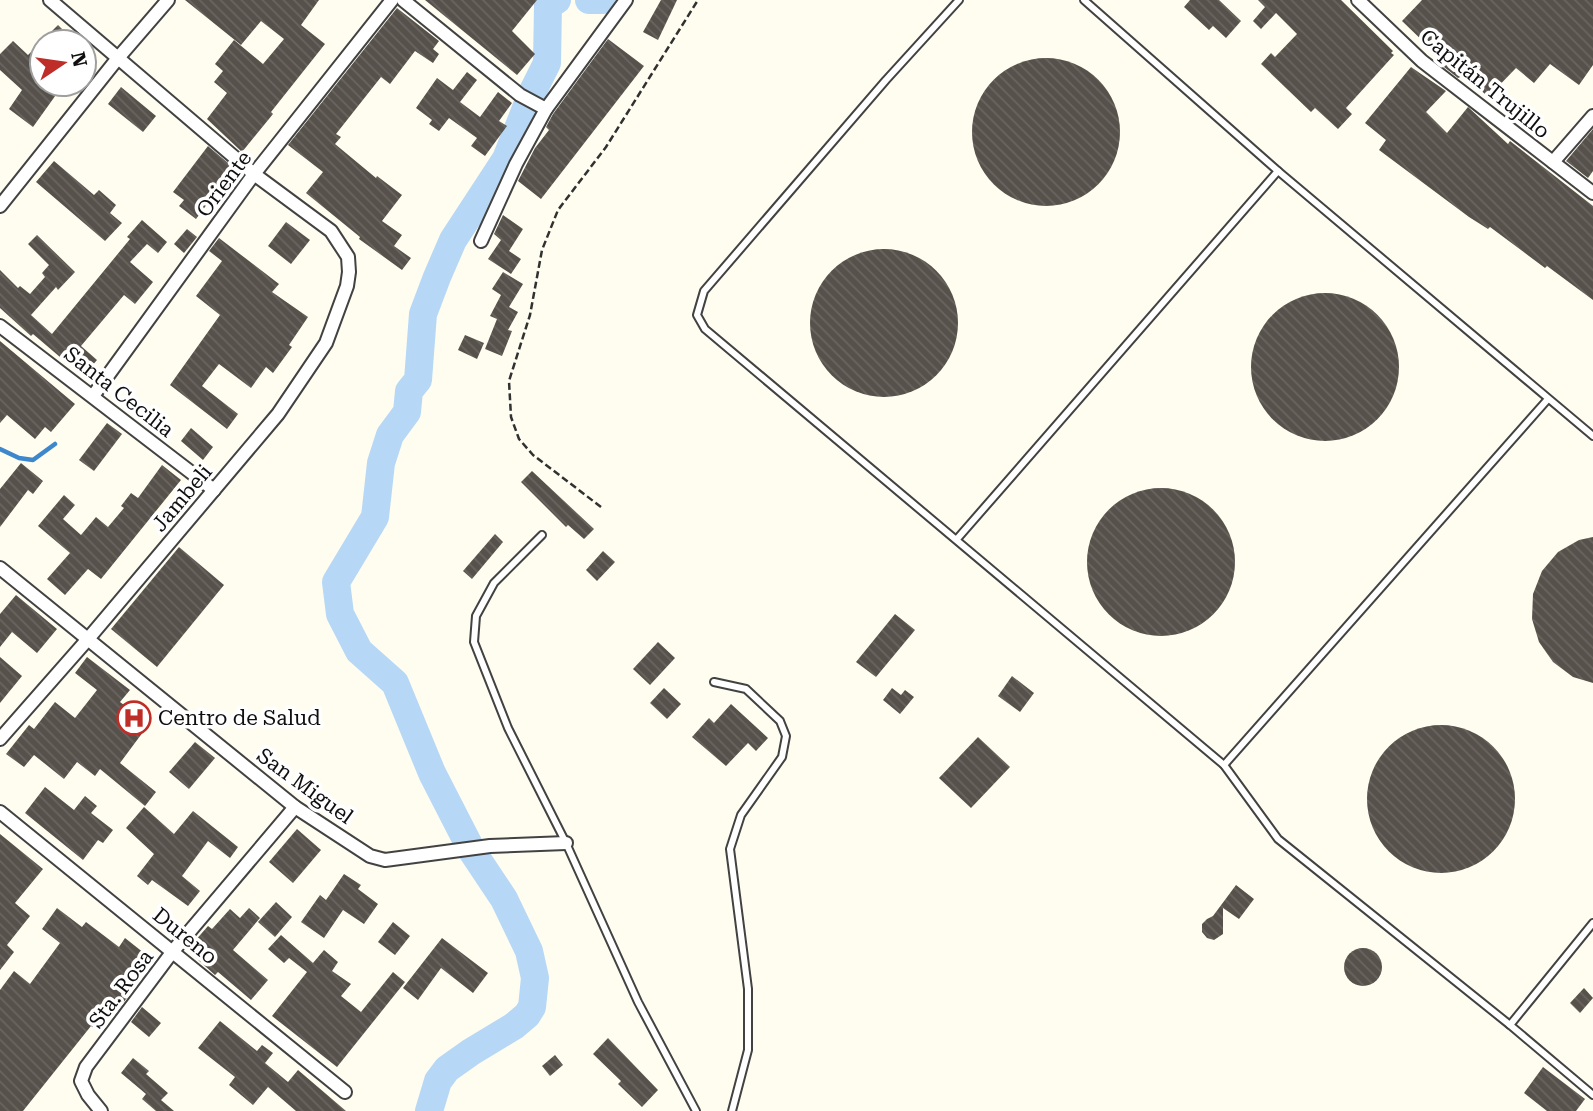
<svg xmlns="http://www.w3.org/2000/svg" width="1593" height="1111" viewBox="0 0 1593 1111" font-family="'Roboto Serif',serif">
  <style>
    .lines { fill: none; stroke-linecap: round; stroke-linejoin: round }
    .stream { stroke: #3d87cc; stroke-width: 4.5 }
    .river { stroke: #b6d8f6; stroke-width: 28 }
    .building { fill: url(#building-back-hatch) }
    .lane-casing { stroke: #424242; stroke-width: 10 }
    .street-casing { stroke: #424242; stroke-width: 16 }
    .path { stroke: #313131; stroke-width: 2.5; stroke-dasharray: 7 3.5; stroke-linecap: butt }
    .lane { stroke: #fff; stroke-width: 6 }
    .street { stroke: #fff; stroke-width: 12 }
    .labels { text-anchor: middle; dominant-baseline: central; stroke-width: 7; stroke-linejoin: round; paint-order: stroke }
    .street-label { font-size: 21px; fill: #0f0f0f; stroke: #fff }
    .poi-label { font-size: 21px; fill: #0f0f0f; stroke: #fff; text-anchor: start }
  </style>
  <defs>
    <pattern id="building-back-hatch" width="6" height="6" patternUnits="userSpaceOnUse" patternTransform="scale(1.75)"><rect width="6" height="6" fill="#57514b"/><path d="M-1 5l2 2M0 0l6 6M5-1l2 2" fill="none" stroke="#6a6561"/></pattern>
  </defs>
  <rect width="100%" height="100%" fill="#fffdf0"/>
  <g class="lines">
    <path class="stream" d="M0 449 19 458 33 460 55 444"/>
    <g class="river">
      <path d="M589 0H603"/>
      <path d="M429 1111 438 1081 447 1069 471 1052 514 1026 527 1015 532 1007 535 978 529 951 504 899 472 851 432 773 395 683 359 651 340 614 336 582 375 517 381 463 390 435 407 412 409 391 418 380 423 314 437 277 453 240 506 159 532 93 547 63 548 5 557 0"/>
    </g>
  </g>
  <g class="building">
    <path d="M185 0H319L301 25 325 44 271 112 273 114 242 152 207 119 227 93 214 82 223 71 215 64 234 40 263 64 284 39 261 21 241 45Z"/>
    <path d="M425 0H537L512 31 535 54 517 75Z"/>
    <path d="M661 0H677L658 40 643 32Z"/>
    <path d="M1190 0H1219L1241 21 1226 38 1213 26 1209 30 1184 7Z"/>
    <path d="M1258 0H1341L1393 51 1391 53 1394 55 1346 108 1352 114 1338 129 1315 108 1311 112 1261 64 1271 53 1275 57 1297 34 1276 13 1261 29 1253 21 1265 7Z"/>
    <path d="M1422 0H1593V65L1579 85 1550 64 1534 83 1516 68 1488 97 1465 75 1458 78 1444 67 1452 59 1433 41 1428 46 1402 21Z"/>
    <path d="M397 8 439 41 433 49 439 54 433 63 415 51 390 84 381 77 336 134 341 137 335 144 376 178 377 176 402 195 382 221 402 235 394 246 411 258 402 270 359 239 360 237 306 193 323 172 288 145Z"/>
    <path d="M58 25 75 42H42V84H47L58 92 33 127 9 109 22 90 0 70V54L13 41 28 55Z"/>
    <path d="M608 39 644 66 541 199 518 181 535 148 549 130 546 127 553 114Z"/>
    <circle cx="1046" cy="132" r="74"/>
    <path d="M1411 67 1446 91 1426 112 1447 133 1468 107 1508 144 1510 141 1519 148 1593 206V300L1547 266 1545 268 1490 227 1488 229 1469 217 1379 150 1386 140 1365 123Z"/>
    <path d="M467 72 477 80 460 102 480 117 498 92 512 103 499 121 507 126 485 156 471 146 477 138 449 118 439 131 429 124 432 120 416 108 437 78 453 90Z"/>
    <path d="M121 87 156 116 143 132 108 104Z"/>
    <path d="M1593 129V171L1588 178 1566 161Z"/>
    <path d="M208 146 234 168 196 219 179 206 184 200 173 192Z"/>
    <path d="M54 161 94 195 99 190 116 205 110 213 122 223 105 241 36 182Z"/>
    <path d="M503 215 523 229 509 251 521 259 511 274 488 259 501 240 494 234Z"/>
    <path d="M142 220 167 242 158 253 147 244 130 262 153 282 135 304 124 295 81 346 97 360 85 374 69 361 67 363 33 334 31 336 0 308V270L18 288 20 286 30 294 45 277 42 273 49 265 28 244 37 235 75 272 58 290 56 287 31 315 52 334 130 239 127 237Z"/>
    <path d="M286 222 310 240 291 264 268 246Z"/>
    <path d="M187 229 197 237 184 253 174 244Z"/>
    <path d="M219 238 279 284 272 292 308 317 289 345 292 347 273 373 266 367 251 388 219 364 202 386 238 414 227 429 170 385 220 315 196 296 222 261 209 251Z"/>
    <circle cx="884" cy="323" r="74"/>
    <path d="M503 272 523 284 509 307 518 312 508 330 512 331 502 356 485 349 497 319 490 316 501 295 492 289Z"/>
    <circle cx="1325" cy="367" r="74"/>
    <path d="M465 335 484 343 477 359 458 350Z"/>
    <path d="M0 341 75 404 51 432 45 427 35 439 7 415 0 423Z"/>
    <path d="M107 423 122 434 94 471 79 460Z"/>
    <path d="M191 428 213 447 203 460 181 441Z"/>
    <path d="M21 463 43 481 33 494 28 490 0 527V489Z"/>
    <path d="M162 465 181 480 101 579 88 569 65 595 47 579 70 553 38 526 64 495 75 505 63 519 81 535 96 517 108 527 124 508 121 506 131 493 138 498Z"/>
    <path d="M532 471 594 529 584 539 568 525 566 527 521 482Z"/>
    <circle cx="1161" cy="562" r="74"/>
    <path d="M495 534 503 542 472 579 463 571Z"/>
    <path d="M1593 537V683L1573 677 1553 662 1539 642 1532 619 1533 594 1542 571 1558 552 1579 540Z"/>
    <path d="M179 547 224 585 157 667 111 629Z"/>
    <path d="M603 551 615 562 597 581 586 570Z"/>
    <path d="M16 595 57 629 37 653 12 632 0 647V614Z"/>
    <path d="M895 614 915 630 876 677 856 662Z"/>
    <path d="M658 642 675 658 650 685 633 669Z"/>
    <path d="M0 657 22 676 0 703Z"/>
    <path d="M87 657 130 690 120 702 149 724 120 763 156 792 145 806 100 769 95 776 77 762 64 779 34 755 24 767 6 754 29 725 34 729 55 702 75 718 97 690 75 673Z"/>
    <path d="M1012 676 1034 693 1020 712 998 696Z"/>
    <path d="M664 688 681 704 667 719 650 703Z"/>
    <path d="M892 688 901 695 905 690 914 697 900 714 883 700Z"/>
    <path d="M731 704 768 738 756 751 748 743 726 766 692 737 709 718 714 723Z"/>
    <circle cx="1441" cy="799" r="74"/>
    <path d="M978 737 1010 767 971 808 939 778Z"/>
    <path d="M195 742 215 758 189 789 169 772Z"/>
    <path d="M45 787 74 810 85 796 97 806 91 813 113 830 103 843 98 840 83 860 25 813Z"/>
    <path d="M144 807 174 834 193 811 238 847 230 858 208 841 182 876 200 891 188 906 152 880 148 885 137 876 154 854 126 828Z"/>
    <path d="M297 829 321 850 293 883 269 862Z"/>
    <path d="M0 834 43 869 15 903 30 916 7 945 14 952 0 970Z"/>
    <path d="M344 874 361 885 358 889 378 904 364 924 343 910 324 938 301 922 320 895 326 900Z"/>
    <path d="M1236 885 1254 899 1239 919 1223 908V934L1214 940 1207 938 1202 932V924L1207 919 1213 916Z"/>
    <path d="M276 902 292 917 275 937 258 922Z"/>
    <path d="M57 908 82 927 86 922 119 947 125 938 149 957 123 991 129 995 117 1011 112 1006 94 1028 91 1026 23 1111H0V990L14 971 30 984 60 943 42 929Z"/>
    <path d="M249 908 260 918 233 950 268 980 251 1000 218 972 215 975 187 950 208 926 212 929 230 909 240 918Z"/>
    <path d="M393 922 410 936 395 955 378 942Z"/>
    <path d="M281 935 313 963 324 950 338 962 332 971 351 984 341 996 361 1012 393 972 405 982 337 1067 272 1016 307 972 289 958 284 963 268 949Z"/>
    <path d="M442 938 488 973 473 993 441 968 418 1000 403 988Z"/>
    <circle cx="1363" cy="967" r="19"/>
    <path d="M1584 988 1593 998 1580 1013 1570 1003Z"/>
    <path d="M142 1007 161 1023 149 1037 131 1022Z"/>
    <path d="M220 1021 257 1051 262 1045 273 1053 265 1063 288 1082 298 1070 346 1111H296L268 1087 253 1105 229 1085 235 1077 198 1048Z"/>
    <path d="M608 1038 658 1090 642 1107 618 1084 621 1081 593 1054Z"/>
    <path d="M555 1055 563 1065 550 1076 542 1066Z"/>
    <path d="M133 1058 149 1071 146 1074 168 1093 161 1100 174 1111H156L142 1099 146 1094 121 1073Z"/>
    <path d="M1543 1067 1585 1099 1576 1111H1547L1524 1093Z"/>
  </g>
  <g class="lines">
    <defs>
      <g id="lane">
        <path d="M959 0 886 80 704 291 697 315 705 329 1224 765 1278 839 1510 1025 1593 923"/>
        <path d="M1084 0 1278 171 1593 436"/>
        <path d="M542 535 494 583 476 616 474 642 508 728 566 843 638 1002 696 1111"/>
        <path d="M957 539 1278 171"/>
        <path d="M714 682 746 689 780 721 786 736 782 757 741 815 730 849 748 989V1050L732 1111"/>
        <path d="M1224 765 1548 399"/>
        <path d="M1510 1025 1593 1095"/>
      </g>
      <g id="street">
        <path d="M403 0 520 95 546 109"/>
        <path d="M1358 0 1422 61 1593 193"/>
        <path d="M1553 162 1593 116"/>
        <path d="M0 206 118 58 168 0"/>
        <path d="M481 241 516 164 546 109 626 0"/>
        <path d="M0 326 214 490"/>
        <path d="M93 396 254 174 392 0"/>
        <path d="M0 568 295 807 370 856 385 860 490 846 566 843"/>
        <path d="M0 739 88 639 278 414 326 343 347 286 349 272 348 257 331 231 254 174 50 0"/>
        <path d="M0 812 345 1092"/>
        <path d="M101 1111 88 1095 81 1081 86 1067 173 951 295 807"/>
      </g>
    </defs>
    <use href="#lane" class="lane-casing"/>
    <use href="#street" class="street-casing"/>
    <path class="path" d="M601 507 533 455 519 439 511 417 509 381 530 315 542 250 558 210 606 147 698 0"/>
    <use href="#lane" class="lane"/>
    <use href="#street" class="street"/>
  </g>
  <defs>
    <symbol id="hospital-ring" viewBox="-11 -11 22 22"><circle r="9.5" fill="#fff" stroke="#be2d27" stroke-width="1.5"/><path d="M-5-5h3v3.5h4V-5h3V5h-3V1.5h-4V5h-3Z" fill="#be2d27"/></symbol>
  </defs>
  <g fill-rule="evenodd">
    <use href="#hospital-ring" x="115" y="699" width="38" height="38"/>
  </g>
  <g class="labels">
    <g class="street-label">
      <text transform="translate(1485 84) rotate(39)">Capitán Trujillo</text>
      <text transform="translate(224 184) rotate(-53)">Oriente</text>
      <text transform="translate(119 392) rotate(38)">Santa Cecilia</text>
      <text transform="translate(182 498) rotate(-50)">Jambeli</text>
      <text transform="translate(305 786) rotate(36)">San Miguel</text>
      <text transform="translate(185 936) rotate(39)">Dureno</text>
      <text transform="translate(121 989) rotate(-53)">Sta. Rosa</text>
    </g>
    <g class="poi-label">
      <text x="158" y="718">Centro de Salud</text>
    </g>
  </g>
  <g transform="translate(63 63) rotate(77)"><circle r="33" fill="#ffffff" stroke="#9f9f9f" stroke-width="2"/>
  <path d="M0-5L12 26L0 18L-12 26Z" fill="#be2d27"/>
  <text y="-10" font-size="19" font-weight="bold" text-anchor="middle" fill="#0f0f0f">N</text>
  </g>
</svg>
